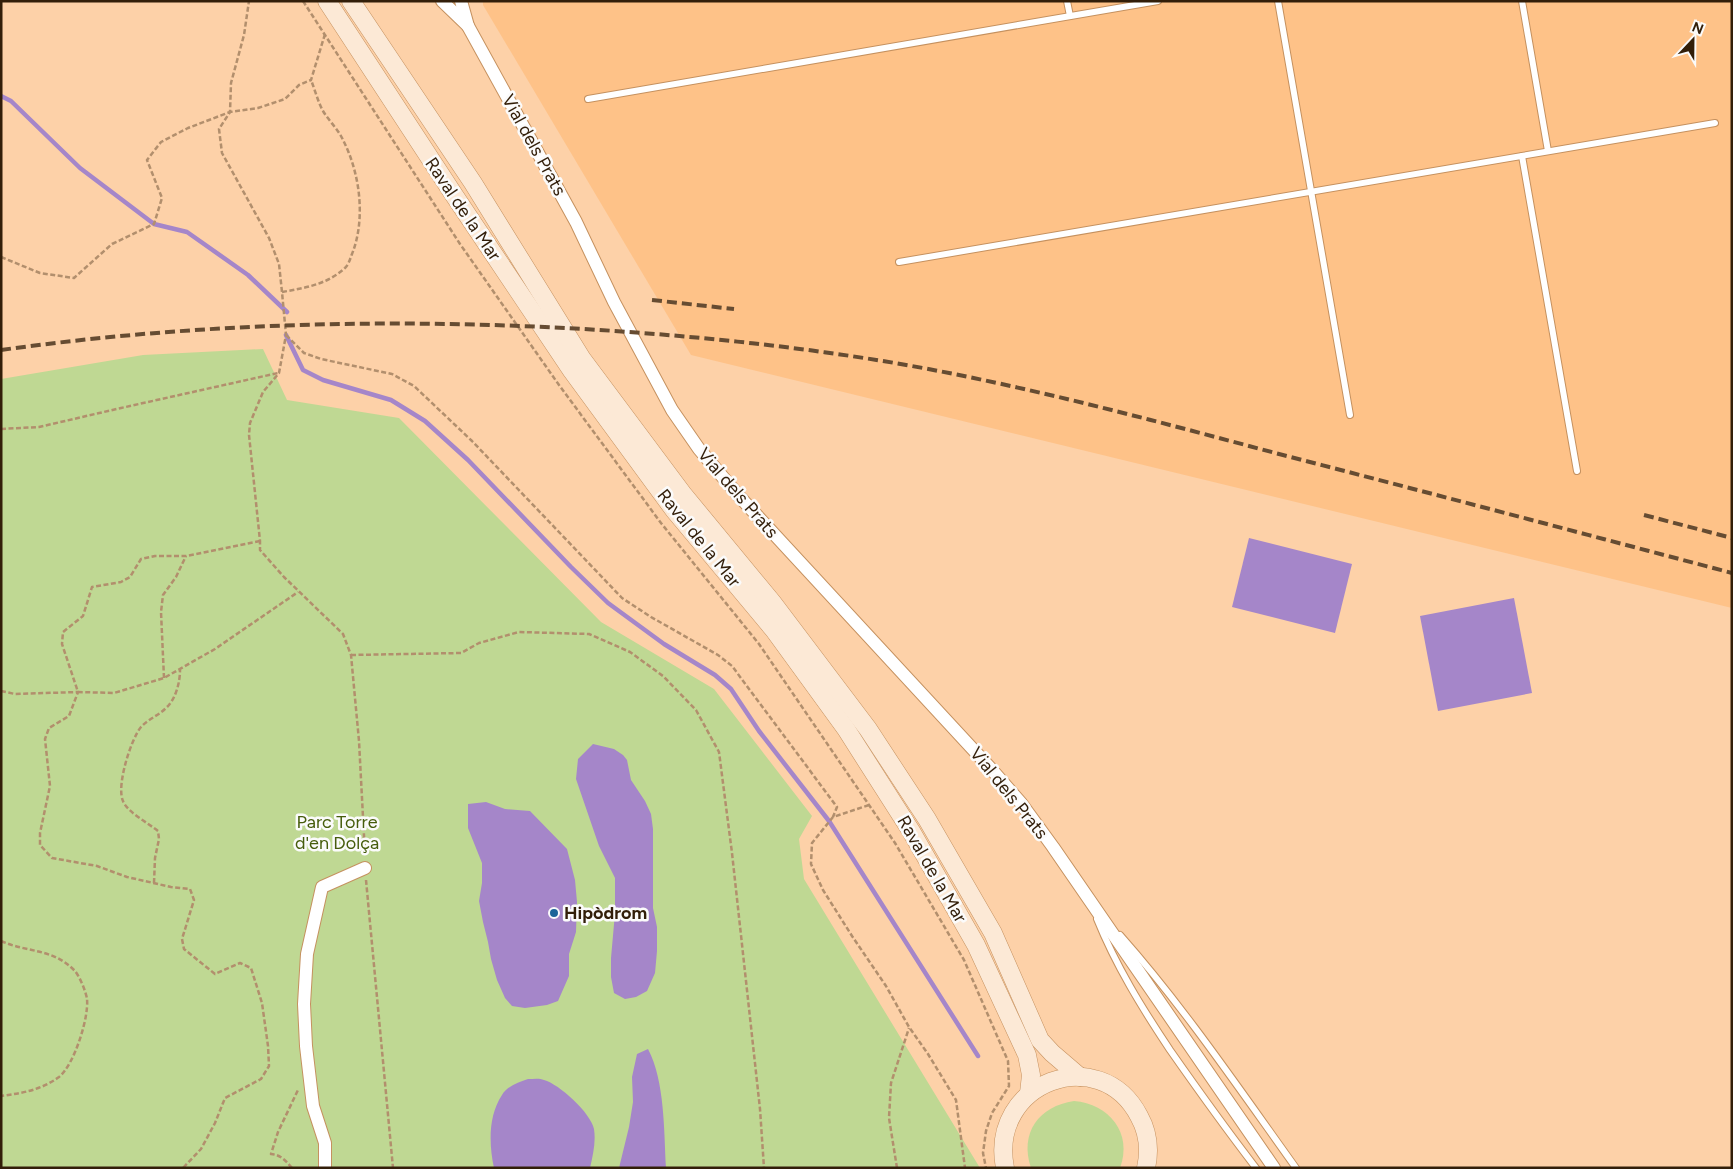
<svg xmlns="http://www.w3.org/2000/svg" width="1733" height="1169" viewBox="0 0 1733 1169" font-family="Figtree,sans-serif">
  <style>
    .built { fill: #fec288 }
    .green { fill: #bfd893 }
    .water { fill: #a586c9 }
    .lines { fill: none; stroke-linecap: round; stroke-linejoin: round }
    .stream { stroke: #a586c9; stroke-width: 4.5 }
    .lane-casing { stroke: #c5915f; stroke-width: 8 }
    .street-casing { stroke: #c5915f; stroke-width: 14 }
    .secondary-casing { stroke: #c5915f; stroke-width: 19 }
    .path { stroke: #b28f6d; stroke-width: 2.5; stroke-dasharray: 5 2.5; stroke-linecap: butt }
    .lane { stroke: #fff; stroke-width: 6 }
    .street { stroke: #fff; stroke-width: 12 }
    .secondary { stroke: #fce9d6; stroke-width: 18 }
    .rail { stroke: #664c32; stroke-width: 4; stroke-dasharray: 10 5; stroke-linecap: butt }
    .poi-dot { fill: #1c6599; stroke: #fbfbfb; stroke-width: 2 }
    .labels { text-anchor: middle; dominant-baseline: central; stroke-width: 5; stroke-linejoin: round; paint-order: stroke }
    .street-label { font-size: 18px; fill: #321e09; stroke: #fbfbfb }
    .park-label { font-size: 18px; fill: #465d0c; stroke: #fbfbfb }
    .poi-label { font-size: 18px; font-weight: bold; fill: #321e09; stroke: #fbfbfb; text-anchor: start }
  </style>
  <rect width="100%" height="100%" fill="#fdd1a8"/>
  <path class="built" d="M483 1H1732V608L691 355 483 5Z"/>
  <g class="green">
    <path d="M263 349 287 400 399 418 601 622 714 689 812 816 799 839 804 879 980 1168H1V379L143 355Z"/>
    <path d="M1074 1101C1109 1104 1133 1133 1120 1168H1031C1019 1133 1039 1106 1074 1101Z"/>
  </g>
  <g class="water">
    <path d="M1249 538 1352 564 1335 633 1232 607Z"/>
    <path d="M1514 598 1532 693 1438 711 1420 616Z"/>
    <path d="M593 744 614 749 623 755 627 760 631 780 645 801 651 814 653 829V908L657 927V951L655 973 647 991 636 997 625 999 614 993 611 977V958L615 913V878L599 846 576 779 578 759Z"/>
    <path d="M486 802 505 809 530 811 567 849 575 880 577 902 576 932 569 954V976L558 1001 547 1005 525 1008 512 1006 505 998 497 980 491 959 488 942 483 922 479 901 482 883V863L468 828V804Z"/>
    <path d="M648 1049C665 1081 664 1132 666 1168H619L629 1127 633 1102 632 1077 637 1054Z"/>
    <path d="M528 1079C533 1079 540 1078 544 1080 559 1084 591 1113 594 1129 596 1142 593 1155 590 1168H494C489 1145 488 1116 502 1095 507 1086 519 1082 528 1079Z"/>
  </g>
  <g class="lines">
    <g class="stream">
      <path d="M1 96 11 101 80 168 154 224 187 232 248 275 287 312"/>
      <path d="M286 335 303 370 323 380 391 400 425 421 468 460 571 567 608 603 664 644 715 675 731 689 759 731 829 821 978 1056"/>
    </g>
    <defs>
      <g id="lane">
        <path d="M1067 1 1070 16"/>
        <path d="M1278 1 1350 415"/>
        <path d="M1522 1 1548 151"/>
        <path d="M588 99 1158 1"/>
        <path d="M1522 156 1577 471"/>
        <path d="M899 262 1715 123"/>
        <path d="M1097 919C1116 966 1142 1008 1170 1050 1198 1090 1226 1129 1256 1168"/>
        <path d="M1120 935C1183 1006 1240 1090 1296 1168"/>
      </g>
      <g id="street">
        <path d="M442 1 468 26 461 1"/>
        <path d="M468 26 576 222 614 302 672 410 699 449 738 495 993 771 1021 803 1053 847 1274 1168"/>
        <path d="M325 1168V1143L313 1106 306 1046 304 1004 307 954 322 887 365 868"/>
      </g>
      <g id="secondary">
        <path d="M327 1 454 195 572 371 674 510 774 630 846 729 911 831 976 945 1027 1055 1031 1075 1029 1093"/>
        <path d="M351 1 473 183 582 359 682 493 772 602 868 729 927 819 993 933 1040 1040 1052 1053 1080 1077"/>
        <path d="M1005 1168C988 1082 1100 1041 1139 1116 1148 1132 1150 1150 1146 1168"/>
      </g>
    </defs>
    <use href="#lane" class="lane-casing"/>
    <use href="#street" class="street-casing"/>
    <use href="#secondary" class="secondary-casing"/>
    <g class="path">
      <path d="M303 1 460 244 559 385 661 523 759 644 895 843 964 960 1008 1061 1009 1086 992 1113 986 1131 983 1153 986 1168"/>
      <path d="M325 34 311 80 299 85 285 99 258 108 230 112 219 129 222 153 269 238 279 264 282 292 286 335 279 373 263 392 250 423 249 435 260 541V550L284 577 343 634 351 655 359 741 365 855"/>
      <path d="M1 257 40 273 74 278 112 244 154 224 162 198 147 160 161 142 188 128 230 112 231 83 244 35 249 1"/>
      <path d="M282 292C305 288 328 284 345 268 349 264 350 259 352 254 366 219 360 173 343 140 338 129 329 121 323 111 318 102 315 90 311 80"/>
      <path d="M286 335 304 353 321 359 392 374 414 386 472 441 622 598 651 617 718 655 732 666 837 807 833 817"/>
      <path d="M1 429 39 427 121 408 278 373"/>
      <path d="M260 541 186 556H155L141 559 130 577 121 582 92 587 83 616 63 632 62 644 78 692 114 693 164 678 215 649 298 592"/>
      <path d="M351 655 461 653 479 643 519 632 589 634 630 652 663 676 696 710 719 752 732 853 760 1109 764 1168"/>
      <path d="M164 678 161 612 163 595 176 577 186 556"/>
      <path d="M1 691 15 694 78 692 69 716 49 728 45 739 50 786 40 833V845L52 858 97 866 127 877 171 887 190 889 194 900 182 939 184 949 215 974 240 963 251 968 262 1003 268 1046 269 1066 261 1079 225 1098 215 1123 201 1149 183 1168"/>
      <path d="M869 805 833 817 812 843 811 864 823 890 852 936 886 986 909 1027 928 1054 956 1100 965 1168"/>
      <path d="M366 880 393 1168"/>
      <path d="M154 883 155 858 159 839 158 831C148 823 127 812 123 801 116 786 131 739 141 727 148 719 158 716 166 708 176 699 180 682 180 670"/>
      <path d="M1 941C28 953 53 948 75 971 80 977 86 992 87 999 89 1018 74 1065 59 1077 41 1090 23 1093 1 1096"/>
      <path d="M292 1168C285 1160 281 1155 271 1154L278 1132 298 1090"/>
      <path d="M897 1168 889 1118 891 1083 909 1028"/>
    </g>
    <use href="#lane" class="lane"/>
    <use href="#street" class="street"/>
    <use href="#secondary" class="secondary"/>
    <g class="rail">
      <path d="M652 300 734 309"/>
      <path d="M1 350C194 323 389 318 584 329 684 335 784 345 883 361 1016 383 1148 419 1279 454 1430 493 1581 533 1732 573"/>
      <path d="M1644 515 1732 538"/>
    </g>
  </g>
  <circle class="poi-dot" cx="554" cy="913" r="5"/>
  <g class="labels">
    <g class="street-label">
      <text transform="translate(534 145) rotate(61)">Vial dels Prats</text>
      <text transform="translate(463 209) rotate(56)">Raval de la Mar</text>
      <text transform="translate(738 493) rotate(49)">Vial dels Prats</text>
      <text transform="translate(699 538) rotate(51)">Raval de la Mar</text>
      <text transform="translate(1009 793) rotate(51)">Vial dels Prats</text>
      <text transform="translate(932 869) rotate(60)">Raval de la Mar</text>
    </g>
    <g class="park-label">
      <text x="337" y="822">Parc Torre<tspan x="337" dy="21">d'en Dolça</tspan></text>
    </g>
    <g class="poi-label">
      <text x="564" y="913">Hipòdrom</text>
    </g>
  </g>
  <rect width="1733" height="1169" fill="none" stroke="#321e09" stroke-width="5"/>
  <g transform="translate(1693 40) rotate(22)" stroke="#fbfbfb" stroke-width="4" paint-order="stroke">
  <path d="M0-4L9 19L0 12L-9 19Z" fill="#321e09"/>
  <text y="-8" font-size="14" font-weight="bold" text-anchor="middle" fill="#321e09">N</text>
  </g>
</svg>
